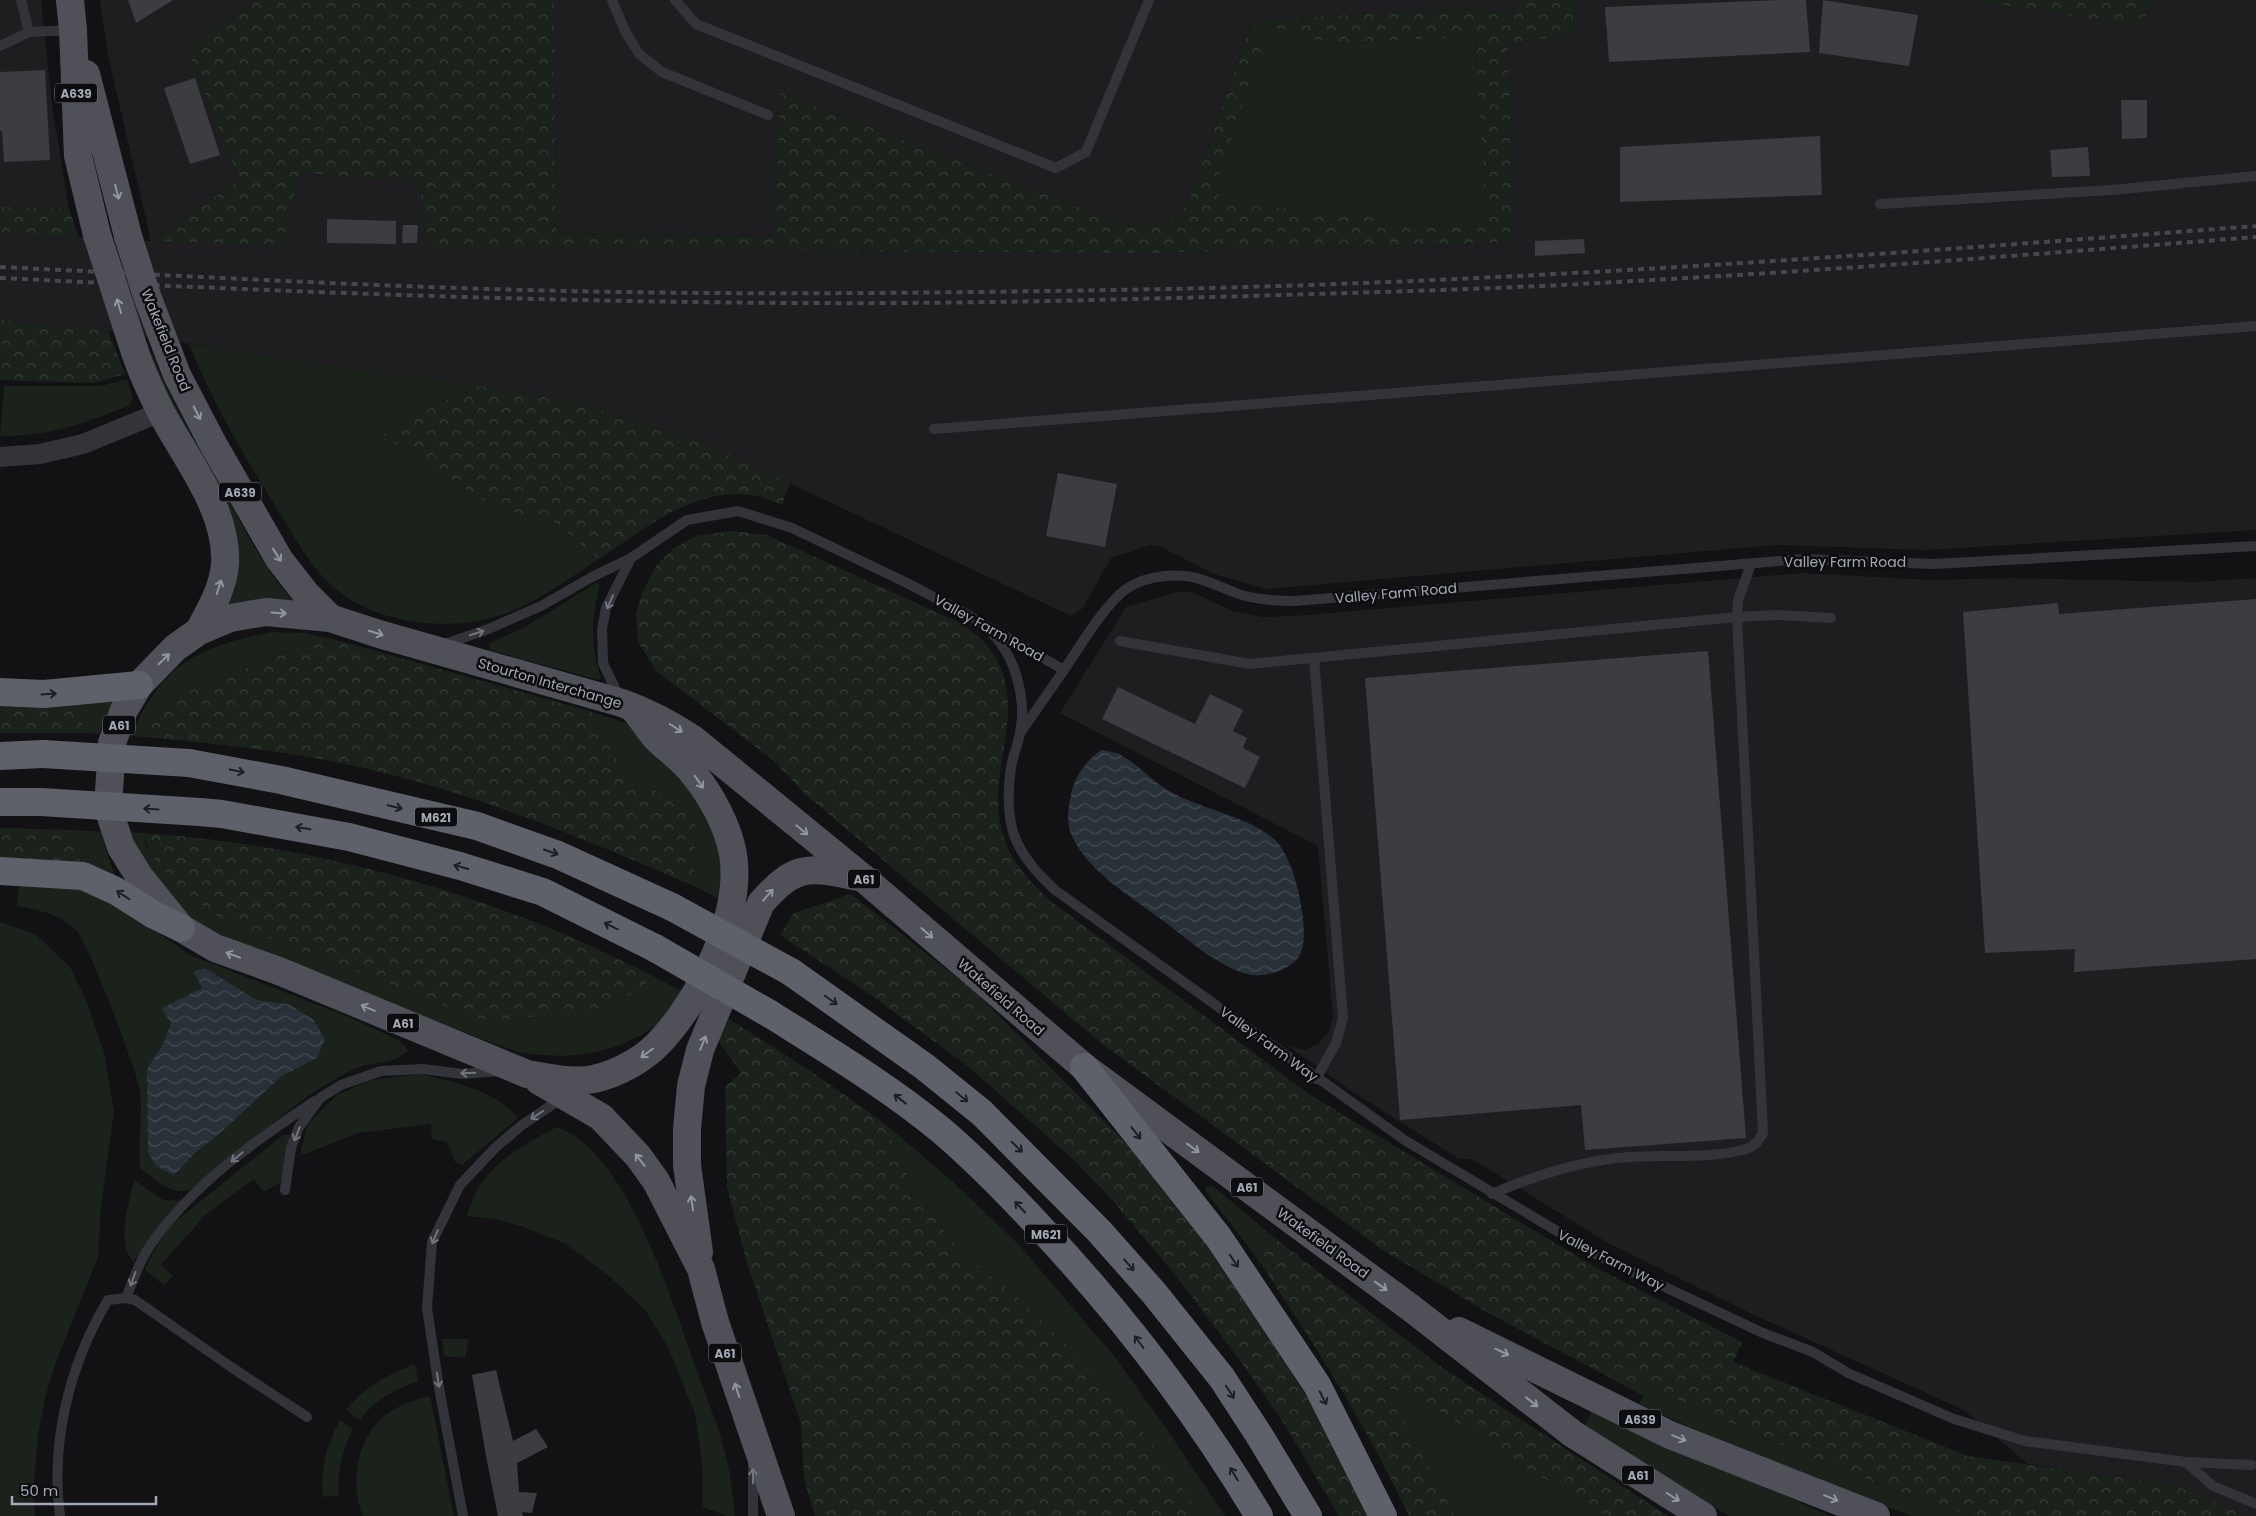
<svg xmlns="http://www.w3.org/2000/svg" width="2256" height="1516" viewBox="0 0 2256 1516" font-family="Poppins,sans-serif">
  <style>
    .built { fill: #1e1e21 }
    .grass { fill: #1a221b; fill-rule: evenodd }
    .forest { fill: url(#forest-crowns) }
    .water { fill: url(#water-waves) }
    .building { fill: #3c3d41 }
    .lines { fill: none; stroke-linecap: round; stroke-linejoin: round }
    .lane { stroke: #333439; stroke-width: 10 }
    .street { stroke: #333439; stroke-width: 20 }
    .primary { stroke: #4f5058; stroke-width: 28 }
    .highway { stroke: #5f616a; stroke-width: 28 }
    .rail { stroke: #46484e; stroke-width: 4; stroke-dasharray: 6 5; stroke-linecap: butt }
    .primary-bridge { stroke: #4f5058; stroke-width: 28 }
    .highway-bridge { stroke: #5f616a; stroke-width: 28 }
    .oneway { stroke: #9296a2 }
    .oneway2 { stroke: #71747d }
    .oneway3 { stroke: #1d1e21 }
    .labels { text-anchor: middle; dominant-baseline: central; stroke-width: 5; stroke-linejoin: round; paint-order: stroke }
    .shield { fill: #0d0d0f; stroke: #767a83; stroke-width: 1 }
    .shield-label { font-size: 12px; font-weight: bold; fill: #a3a8b5 }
    .street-label { font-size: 14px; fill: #a3a8b5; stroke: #0d0d0f }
  </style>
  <defs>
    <pattern id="forest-crowns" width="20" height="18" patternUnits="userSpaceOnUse" patternTransform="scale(1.25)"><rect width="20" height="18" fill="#1a221b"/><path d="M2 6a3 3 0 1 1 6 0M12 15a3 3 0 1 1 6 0" fill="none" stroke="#383f3a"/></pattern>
    <pattern id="water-waves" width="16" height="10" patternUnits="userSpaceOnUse" patternTransform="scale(1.25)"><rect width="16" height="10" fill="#283038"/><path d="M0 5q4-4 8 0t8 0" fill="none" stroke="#444b53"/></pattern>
  </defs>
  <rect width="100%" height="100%" fill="#121214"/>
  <g class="built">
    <path d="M0 0H41L52 105 69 209 0 207Z"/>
    <path d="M100 0H259L187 48 239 180 152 240 299 173 419 181 428 249 1155 253 1515 242 1507 43 1574 35 1573 0H1969L2143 27 2151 0H2256V530L1926 550 1776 545 1266 589 1214 574 1161 547 1151 545 1111 558 1082 609 1071 616 706 444 579 403 472 385 344 368 108 331 0 320V233L151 241 108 56Z"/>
    <path d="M554 0H1519L1513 15 1474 9 1252 20 1189 202 1175 220 1131 227 780 93 775 237 556 234Z"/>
    <path d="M1802 573 1932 580 2010 578 2194 582 2256 578V1516H2247L2173 1485 2028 1464 1964 1410 1752 1314 1608 1243 1472 1159H1459L1353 1092 1288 1046 1305 1050 1318 1044 1329 1031 1333 1016 1318 846 1060 713 1126 607 1177 592H1192L1233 611 1263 617 1294 616Z"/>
  </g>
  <g class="grass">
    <path d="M1268 19 1277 29 1332 44 1475 36 1486 217 1477 227 1376 223V213L1240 206 1223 200 1213 189 1262 45 1248 32 1252 20Z"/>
    <path d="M189 344 344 368 472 385 383 434 499 510 552 520 599 559C569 578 536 604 501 615 449 632 379 625 336 589 313 571 299 544 284 520 248 463 214 406 189 344Z"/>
    <path d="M142 353 152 354C171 402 196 442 221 486 243 526 264 572 297 604L223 615 228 583Z"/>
    <path d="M127 379 133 398 130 405C83 424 50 436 0 436L4 386H101Z"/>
    <path d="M596 583 600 585C591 620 590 644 601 678L599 680 489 650 490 643 525 627Z"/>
    <path d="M271 632 305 633 344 642 300 646 165 702 146 737 131 736C163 663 197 648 271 632Z"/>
    <path d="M105 700 112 702 113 705 99 734 82 733V703Z"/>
    <path d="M592 712 635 726 721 825 728 904 694 886 696 815 623 772Z"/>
    <path d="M75 830 102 832 106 851 115 875 114 878 81 868Z"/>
    <path d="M126 832 143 833 146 847 647 983 653 976 688 995C679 1004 670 1013 660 1022 624 1052 572 1061 526 1053 513 1051 501 1046 489 1042L225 938 185 916 156 888Z"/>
    <path d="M19 880 89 887 119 905 190 955 351 1018 400 1041 408 1050C394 1066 370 1061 352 1070 294 1099 246 1146 197 1187 173 1199 159 1182 140 1168 137 1143 143 1118 140 1092 138 1073 88 942 76 930 58 913 41 911 17 906ZM205 968 257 1000 288 1004 313 1019 317 1058 282 1076 219 1134 195 1153 147 1069 164 1042 171 1022 190 995 202 988Z"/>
    <path d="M0 922 35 934 70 967 86 1000 104 1052 114 1111 101 1207 98 1257 55 1364 45 1398 38 1434 33 1493 35 1516H0Z"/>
    <path d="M420 1074C453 1082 496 1090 518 1118L462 1165 455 1162 447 1142 432 1139 431 1124 358 1133 300 1156 307 1125 337 1095 371 1080Z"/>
    <path d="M884 1123 951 1180 1020 1246 1115 1357 1168 1431 1225 1516H1195L1192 1502 1017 1297 958 1250 910 1182Z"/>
    <path d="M557 1127C627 1153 669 1293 693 1360 704 1392 719 1426 727 1460 731 1478 733 1497 735 1516H727L703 1507 702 1462 695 1414 669 1349 645 1310 609 1276 564 1243 521 1226 495 1219 467 1216C470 1207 473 1195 479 1187 496 1159 529 1142 557 1127Z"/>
    <path d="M283 1135H290L281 1182 264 1192 254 1179 206 1214 161 1265 173 1276 164 1285 145 1270 150 1258 171 1225Z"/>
    <path d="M134 1180 163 1200 183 1201 133 1262C116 1241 129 1204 134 1180Z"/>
    <path d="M1208 1186H1213L1271 1235 1254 1254 1207 1193 1205 1189Z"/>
    <path d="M442 1339H469L465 1358 444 1356Z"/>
    <path d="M415 1364 418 1381C395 1390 374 1400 360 1420L346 1410C367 1385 386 1376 415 1364Z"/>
    <path d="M1640 1385 1897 1492 1971 1516H1912L1848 1493 1707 1435 1639 1404 1643 1396 1635 1391Z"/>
    <path d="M1383 1387 1422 1399 1505 1456 1607 1516H1455Z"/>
    <path d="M430 1396 454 1516H363C349 1484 357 1439 384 1416 398 1405 414 1400 430 1396Z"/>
    <path d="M1593 1409 1830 1516H1729L1584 1427Z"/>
    <path d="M340 1420 353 1429C342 1451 337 1470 339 1495L323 1497C320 1468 326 1446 340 1420Z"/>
  </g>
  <g class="forest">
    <path d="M259 0H554L556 234 775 237 780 93 1131 227 1175 220 1189 202 1248 32 1262 45 1214 189 1223 200 1241 206 1376 213V223L1477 227 1486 217 1475 36 1332 44 1277 29 1268 19 1474 9 1513 15 1519 0H1573L1574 35 1507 43 1515 242 1155 253 428 249 419 181 299 173 283 245 151 241 239 180 187 48Z"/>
    <path d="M1969 0H2151L2143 27Z"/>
    <path d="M0 207 69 209 79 238 0 233Z"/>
    <path d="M0 320 108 331 125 374 94 383 0 380Z"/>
    <path d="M472 385 579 403 706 444 790 483 782 505C773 502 765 497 756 496 696 485 646 528 599 559L552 520 499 510 382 435Z"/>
    <path d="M732 531 767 535 962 624C969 630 977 635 983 641 1039 702 980 771 1004 838 1012 863 1030 881 1048 899L1309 1094 1593 1266 1742 1342 1733 1362 1968 1456 2174 1485 2247 1516H1971L1897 1492 1640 1385 1635 1391 1492 1315 1381 1249 1101 1043 806 795 772 759 656 671 638 642 636 613 644 589 656 566 673 549 696 536Z"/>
    <path d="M344 642 592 712 623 772 696 815 694 886C585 839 475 793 359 767 289 751 218 744 146 737L164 702 300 646Z"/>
    <path d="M0 701 82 703V733H0Z"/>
    <path d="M0 828 75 830 81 868 0 861Z"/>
    <path d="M143 833C287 843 431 878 564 934 594 947 624 962 653 976L647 983 621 1000 588 1012 484 1021 223 920C192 897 153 873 143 833Z"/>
    <path d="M851 894 975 992 1126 1143 1189 1219 1257 1316 1318 1415 1369 1516H1339L1285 1425 1242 1363 1177 1277 1113 1201 1074 1160 964 1063 868 993 780 935 794 913Z"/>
    <path d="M729 1019 815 1074 884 1123 910 1182 958 1250 1017 1297 1112 1389 1192 1502 1195 1516H815L804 1479 801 1423 747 1263 727 1187 725 1087 741 1073 717 1039Z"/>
    <path d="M1271 1235 1444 1369 1668 1516H1607L1505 1456 1422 1399 1384 1387 1455 1516H1409C1366 1424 1311 1338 1254 1254Z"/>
  </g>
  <g class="water">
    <path d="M1101 750C1107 751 1114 752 1119 754 1138 764 1153 782 1171 792 1202 810 1251 816 1277 842 1295 861 1309 925 1302 950 1296 970 1262 980 1244 973 1213 963 1188 939 1162 920 1133 898 1087 871 1072 836 1066 823 1068 809 1071 795 1074 777 1086 761 1101 750Z"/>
    <path d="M205 968 257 1000 288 1004 313 1019 325 1039 317 1058 282 1076 219 1134 195 1153 174 1175 156 1166 148 1152 147 1069 164 1042 171 1023 162 1008 202 988 194 972Z"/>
  </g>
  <g class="building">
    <path d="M128 0H173L136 23Z"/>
    <path d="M1780 0H1806L1810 52 1609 62 1605 7Z"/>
    <path d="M1823 0 1918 15 1909 66 1819 53Z"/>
    <path d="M45 70 50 160 4 162 2 131H0V72Z"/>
    <path d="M195 78 220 155 190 164 164 88Z"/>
    <path d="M2121 100H2147V138L2122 139Z"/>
    <path d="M1820 136 1822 195 1620 202V147Z"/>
    <path d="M2088 147 2090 176 2052 177 2050 150Z"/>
    <path d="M327 219 396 221V244L327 243Z"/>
    <path d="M403 225H418L417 243H402Z"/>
    <path d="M1584 239 1585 253 1535 256V241Z"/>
    <path d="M1058 473 1117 484 1105 547 1046 536Z"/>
    <path d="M2256 599V959L2074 972 2075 949 1985 953 1963 612 2058 603 2059 614Z"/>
    <path d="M1708 651 1746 1138 1585 1150 1581 1105 1400 1120 1365 678Z"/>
    <path d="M1118 687 1195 724 1210 694 1243 710 1233 731 1247 738 1243 748 1260 757 1245 788 1102 719Z"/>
    <path d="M496 1370 513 1441 536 1429 548 1447 517 1463 519 1492 537 1493 532 1513 522 1512 523 1516H498L487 1461 472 1375Z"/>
  </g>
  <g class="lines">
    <g class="lane">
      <path d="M21 0 29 32"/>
      <path d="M612 0 625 31 639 54 662 72 768 115"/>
      <path d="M675 0 696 24 1056 168 1086 152 1149 0"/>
      <path d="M0 46 29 32 72 30"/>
      <path d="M1880 204 2112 190 2256 176"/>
      <path d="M934 429 2256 326"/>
      <path d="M987 629C1015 652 1027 698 1020 733 1018 745 1013 755 1011 767 1008 787 1007 815 1014 835 1022 857 1038 874 1055 890L1406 1141 1599 1256 1763 1333 1813 1352 1848 1373 1954 1419 2025 1441 2186 1462 2252 1465"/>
      <path d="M1120 641 1250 664 1737 617 1778 615 1831 618"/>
      <path d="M441 645 486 630 541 606 592 577 631 558 687 520 738 511 792 528 905 582 968 615 1064 670C1081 645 1098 615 1120 594 1138 577 1169 573 1192 577 1209 580 1225 590 1242 595 1259 600 1276 601 1295 601L1803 559 1934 564 2256 546"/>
      <path d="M1314 658 1343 1018 1336 1043 1316 1079"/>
      <path d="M619 697 603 663 602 629 606 608 631 558"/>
      <path d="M1021 732 1064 670"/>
      <path d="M285 1190 291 1148 299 1127 320 1098 341 1085 381 1071 423 1069 462 1074 500 1071"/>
      <path d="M1492 1194C1531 1177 1574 1163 1617 1158 1658 1153 1702 1160 1743 1150 1753 1148 1758 1142 1763 1133L1737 617 1738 600 1751 564"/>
      <path d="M126 1298C134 1278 141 1257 154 1240 195 1183 256 1140 315 1101"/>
      <path d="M753 1462V1516"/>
      <path d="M2186 1462 2213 1486 2256 1504"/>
      <path d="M60 1516C50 1442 70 1363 108 1300L126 1298 135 1300 231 1367 307 1417"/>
      <path d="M463 1516 439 1388 427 1308 432 1242 460 1185 496 1147 522 1125 562 1098"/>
    </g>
    <path class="street" d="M0 457 40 454 83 444 161 412"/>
    <g class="primary">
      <path d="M70 0 73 30 78 156 97 235"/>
      <path d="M86 74 128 236"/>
      <path d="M135 352C142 373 151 392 161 412 185 458 228 509 225 564 223 589 210 610 199 631"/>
      <path d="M169 354 177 375 213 444 279 559 307 595 330 618"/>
      <path d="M632 707C640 716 647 727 655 737 667 749 682 759 693 773 711 795 728 826 733 854 743 915 699 1002 657 1045 641 1061 616 1074 594 1079 573 1083 548 1078 527 1074L279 971 215 948 181 928 139 876 121 847 108 808 112 743 124 710 139 685 175 648 199 631 230 618 266 612 330 618 379 634 622 703C647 712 670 724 693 739L862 877 1084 1067 1411 1308 1573 1434 1703 1516"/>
      <path d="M539 1081 601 1117 638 1156 656 1181 701 1269 715 1322 781 1516"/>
      <path d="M699 1252 687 1165V1129L691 1086 700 1050 761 903C796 863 809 867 859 877"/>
      <path d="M1459 1331 1670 1435 1876 1516"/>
    </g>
    <g class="highway">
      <path d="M0 692 44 694 139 685"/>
      <path d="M0 756 43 754"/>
      <path d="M189 763 281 780 477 826 558 855 672 907"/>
      <path d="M0 802H41"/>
      <path d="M200 812 222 814 349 837 460 866 543 892 655 948"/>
      <path d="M0 871 83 876 116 891 154 915 181 928"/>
      <path d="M791 972 925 1067 982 1113 1099 1231 1154 1293 1222 1378 1259 1435 1308 1516"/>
      <path d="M770 1014C829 1051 889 1087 942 1131 976 1160 1007 1192 1037 1224 1121 1313 1196 1411 1259 1516"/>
      <path d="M1084 1067 1219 1238 1317 1385 1383 1516"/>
    </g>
    <g class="rail">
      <path d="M0 267C189 276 378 287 567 291 748 295 930 293 1112 290 1494 284 1875 255 2256 226"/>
      <path d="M0 278C268 291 537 302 805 303 953 304 1100 300 1248 296 1376 292 1505 289 1633 281 1841 270 2049 253 2256 237"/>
    </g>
    <g class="primary-bridge">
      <path d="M97 235 135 352"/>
      <path d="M128 236 147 296 169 354"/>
    </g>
    <g class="highway-bridge">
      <path d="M43 754 189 763"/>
      <path d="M41 802 200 812"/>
      <path d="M672 907 791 972"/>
      <path d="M655 948 770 1014"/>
    </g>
  </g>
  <defs><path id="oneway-shaft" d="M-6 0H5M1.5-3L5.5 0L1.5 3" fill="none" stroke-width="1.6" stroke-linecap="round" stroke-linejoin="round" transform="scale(1.25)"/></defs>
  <g class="oneway">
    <use href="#oneway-shaft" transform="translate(117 192) rotate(75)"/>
    <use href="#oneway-shaft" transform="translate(119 306) rotate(-107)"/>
    <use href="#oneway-shaft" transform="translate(197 413) rotate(63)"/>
    <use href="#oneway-shaft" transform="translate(277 555) rotate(58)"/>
    <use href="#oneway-shaft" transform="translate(219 587) rotate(-72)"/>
    <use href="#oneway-shaft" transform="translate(279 613) rotate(4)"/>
    <use href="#oneway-shaft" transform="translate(376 633) rotate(17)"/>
    <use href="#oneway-shaft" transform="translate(164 659) rotate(-44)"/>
    <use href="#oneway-shaft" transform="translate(676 728) rotate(32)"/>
    <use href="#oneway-shaft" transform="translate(699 782) rotate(56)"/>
    <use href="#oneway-shaft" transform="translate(802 830) rotate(39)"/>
    <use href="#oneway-shaft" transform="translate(768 895) rotate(-49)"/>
    <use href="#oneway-shaft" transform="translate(927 933) rotate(41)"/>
    <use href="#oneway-shaft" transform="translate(233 955) rotate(-160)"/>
    <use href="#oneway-shaft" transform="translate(368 1008) rotate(-157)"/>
    <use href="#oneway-shaft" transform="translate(703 1043) rotate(-68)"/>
    <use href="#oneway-shaft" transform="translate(647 1053) rotate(143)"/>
    <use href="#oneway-shaft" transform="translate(1193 1148) rotate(36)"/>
    <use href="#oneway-shaft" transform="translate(640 1160) rotate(-128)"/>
    <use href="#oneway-shaft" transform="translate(692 1203) rotate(-98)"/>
    <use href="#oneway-shaft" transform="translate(1381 1286) rotate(36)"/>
    <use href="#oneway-shaft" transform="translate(1502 1352) rotate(26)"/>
    <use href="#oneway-shaft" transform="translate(737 1390) rotate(-108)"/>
    <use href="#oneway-shaft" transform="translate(1532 1402) rotate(38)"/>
    <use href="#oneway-shaft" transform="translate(1679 1438) rotate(22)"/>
    <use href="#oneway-shaft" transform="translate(1673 1497) rotate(32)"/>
    <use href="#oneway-shaft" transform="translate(1831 1498) rotate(22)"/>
  </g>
  <g class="oneway2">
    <use href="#oneway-shaft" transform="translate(610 602) rotate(114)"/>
    <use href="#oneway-shaft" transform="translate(477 633) rotate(-18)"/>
    <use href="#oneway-shaft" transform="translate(468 1073) rotate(178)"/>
    <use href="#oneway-shaft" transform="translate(537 1115) rotate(146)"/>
    <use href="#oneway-shaft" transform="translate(297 1134) rotate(112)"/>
    <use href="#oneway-shaft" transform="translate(237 1157) rotate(140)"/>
    <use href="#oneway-shaft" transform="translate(435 1237) rotate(112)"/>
    <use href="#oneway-shaft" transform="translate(133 1279) rotate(110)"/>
    <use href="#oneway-shaft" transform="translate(438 1380) rotate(82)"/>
    <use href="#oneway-shaft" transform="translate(753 1476) rotate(-90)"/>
  </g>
  <g class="oneway3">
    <use href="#oneway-shaft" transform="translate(49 694) rotate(-4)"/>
    <use href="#oneway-shaft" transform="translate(237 771) rotate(12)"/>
    <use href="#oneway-shaft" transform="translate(395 807) rotate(13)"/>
    <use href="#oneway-shaft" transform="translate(151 809) rotate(-176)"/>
    <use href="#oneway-shaft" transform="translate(303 828) rotate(-170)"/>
    <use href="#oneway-shaft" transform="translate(551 852) rotate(19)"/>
    <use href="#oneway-shaft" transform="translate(461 867) rotate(-164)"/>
    <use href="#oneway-shaft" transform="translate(123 895) rotate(-147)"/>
    <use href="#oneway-shaft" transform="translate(611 926) rotate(-154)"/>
    <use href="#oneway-shaft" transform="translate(831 1000) rotate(35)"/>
    <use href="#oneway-shaft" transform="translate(962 1097) rotate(39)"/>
    <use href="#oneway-shaft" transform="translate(900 1099) rotate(-142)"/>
    <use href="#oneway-shaft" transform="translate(1136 1133) rotate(52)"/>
    <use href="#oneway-shaft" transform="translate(1017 1147) rotate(44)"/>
    <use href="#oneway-shaft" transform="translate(1020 1207) rotate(-133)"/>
    <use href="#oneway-shaft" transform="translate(1234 1261) rotate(56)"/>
    <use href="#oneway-shaft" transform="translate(1129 1265) rotate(49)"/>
    <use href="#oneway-shaft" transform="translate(1139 1342) rotate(-127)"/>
    <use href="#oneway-shaft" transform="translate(1230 1392) rotate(57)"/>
    <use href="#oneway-shaft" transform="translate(1323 1398) rotate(63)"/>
    <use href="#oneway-shaft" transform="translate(1234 1474) rotate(-121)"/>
  </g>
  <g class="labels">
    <g class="shield">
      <rect x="55" y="83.5" width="42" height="19" rx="4"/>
      <rect x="219" y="482.5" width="42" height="19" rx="4"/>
      <rect x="103" y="715.5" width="32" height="19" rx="4"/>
      <rect x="415" y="807.5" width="42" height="19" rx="4"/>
      <rect x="848" y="869.5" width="32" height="19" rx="4"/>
      <rect x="387" y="1013.5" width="32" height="19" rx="4"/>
      <rect x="1231" y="1177.5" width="32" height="19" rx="4"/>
      <rect x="1025" y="1224.5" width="42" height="19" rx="4"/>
      <rect x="709" y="1343.5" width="32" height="19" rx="4"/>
      <rect x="1619" y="1409.5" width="42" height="19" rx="4"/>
      <rect x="1622" y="1465.5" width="32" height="19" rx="4"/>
    </g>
    <g class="shield-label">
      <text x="76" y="93">A639</text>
      <text x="240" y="492">A639</text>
      <text x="119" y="725">A61</text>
      <text x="436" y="817">M621</text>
      <text x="864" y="879">A61</text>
      <text x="403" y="1023">A61</text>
      <text x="1247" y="1187">A61</text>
      <text x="1046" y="1234">M621</text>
      <text x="725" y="1353">A61</text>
      <text x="1640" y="1419">A639</text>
      <text x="1638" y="1475">A61</text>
    </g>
    <g class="street-label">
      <text transform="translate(166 340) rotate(68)">Wakefield Road</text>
      <text x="1845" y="562">Valley Farm Road</text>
      <text transform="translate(1396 593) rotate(-5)">Valley Farm Road</text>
      <text transform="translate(989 628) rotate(29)">Valley Farm Road</text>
      <text transform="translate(550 683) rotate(16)">Stourton Interchange</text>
      <text transform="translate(1001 997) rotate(41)">Wakefield Road</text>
      <text transform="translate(1269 1044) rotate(36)">Valley Farm Way</text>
      <text transform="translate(1323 1243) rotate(36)">Wakefield Road</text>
      <text transform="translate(1611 1260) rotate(27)">Valley Farm Way</text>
    </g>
  </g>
  <path d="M12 1496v8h144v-8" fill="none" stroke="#a3a8b5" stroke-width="2.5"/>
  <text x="20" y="1496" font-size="15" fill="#a3a8b5" stroke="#0d0d0f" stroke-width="4" paint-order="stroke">50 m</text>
</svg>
